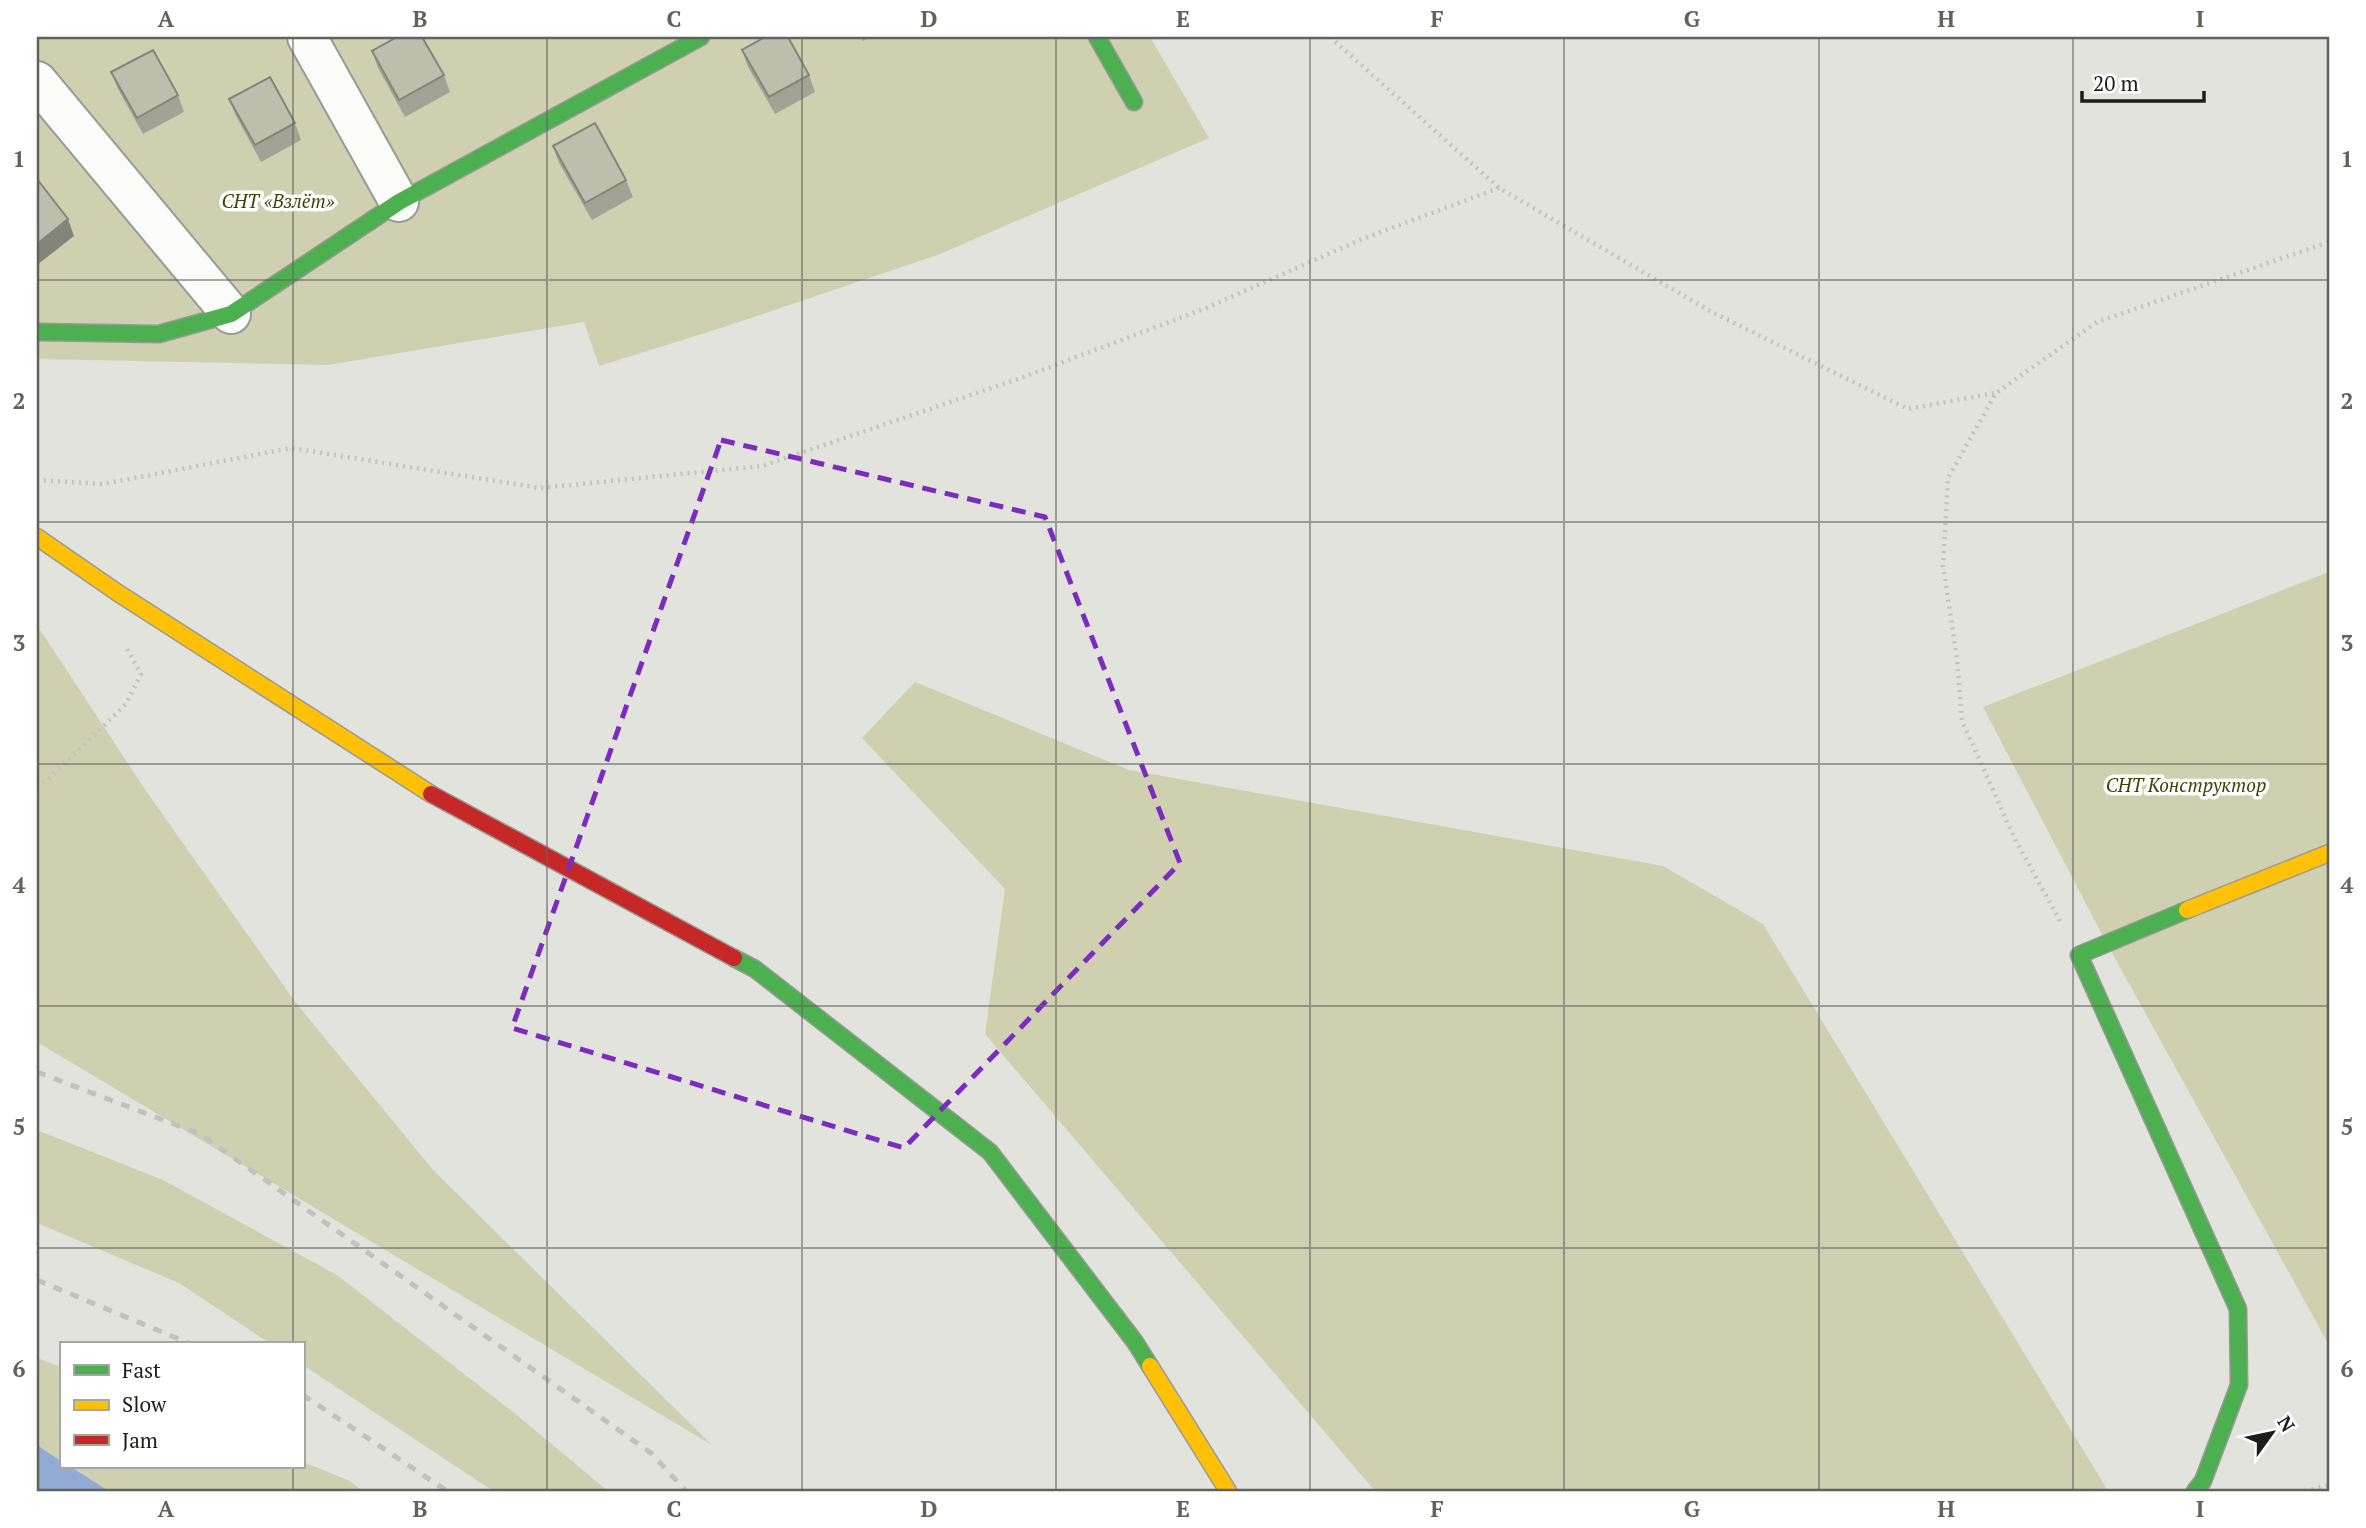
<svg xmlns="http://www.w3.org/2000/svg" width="2366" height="1528" viewBox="0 0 2366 1528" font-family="'PT Serif',serif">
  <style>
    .green { fill: #ced0b0 }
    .water { fill: #93aad2 }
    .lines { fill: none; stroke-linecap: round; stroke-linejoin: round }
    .street-casing { stroke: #999a95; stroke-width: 42 }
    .fast-casing { stroke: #999a95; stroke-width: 19 }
    .slow-casing { stroke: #999a95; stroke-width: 19 }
    .jam-casing { stroke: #999a95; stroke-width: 19 }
    .path { stroke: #c2c2bf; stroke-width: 4.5; stroke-dasharray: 2 5; stroke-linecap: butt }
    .street { stroke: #fbfbfa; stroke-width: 38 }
    .fast { stroke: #4caf50; stroke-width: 16 }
    .slow { stroke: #ffc107; stroke-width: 16 }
    .jam { stroke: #c62828; stroke-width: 16 }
    .rail { stroke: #c1c1bf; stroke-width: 5; stroke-dasharray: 9 9; stroke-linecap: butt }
    .wall { fill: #a3a395 }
    .shaded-wall { fill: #848579 }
    .building { fill: #bdbead; stroke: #848579; stroke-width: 2 }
    .marked { fill: none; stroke: #7b2cbf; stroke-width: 5; stroke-dasharray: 14 9; stroke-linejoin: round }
    .grid { fill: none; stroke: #62625d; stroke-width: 2; stroke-opacity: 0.55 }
    .labels { text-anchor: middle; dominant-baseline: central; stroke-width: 7; stroke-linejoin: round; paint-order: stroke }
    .park-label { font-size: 19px; font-style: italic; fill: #3f4105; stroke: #fff }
    .neatline { fill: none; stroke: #62625d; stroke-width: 2.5 }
    .grid-label { font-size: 23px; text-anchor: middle; font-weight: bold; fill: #62625d }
  </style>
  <rect width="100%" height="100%" fill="#e2e3dc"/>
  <g class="green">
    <path d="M37 37H1150L1209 138 940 254 721 328 599 366 584 322 328 365 37 359Z"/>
    <path d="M2329 572V1345L2106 942 1983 707Z"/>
    <path d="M37 625 144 788 296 1003 434 1171 712 1445 37 1042Z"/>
    <path d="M915 682 1129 770 1663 866 1763 924 2108 1491H1375L985 1034 1005 889 862 738Z"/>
    <path d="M37 1130 163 1180 337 1275 513 1412 608 1491H493L303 1365V1344H271L179 1283 37 1223Z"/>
    <path d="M37 1358 61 1367V1461L37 1445Z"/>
    <path d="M303 1462 348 1480 363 1491H109L71 1467H303Z"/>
  </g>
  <path class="water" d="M37 1445 61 1461V1467H71L109 1491H37Z"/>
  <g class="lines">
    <defs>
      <g id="street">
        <path d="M307 37 399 202"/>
        <path d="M37 81 231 314"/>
      </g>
      <g id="fast">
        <path d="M1097 37 1134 102"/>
        <path d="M37 332 159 334 231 314 399 202 701 37"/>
        <path d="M2187 910 2079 955 2238 1309 2239 1385 2203 1481 2195 1491"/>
        <path d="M734 958 755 969 990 1152 1135 1342 1150 1366"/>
      </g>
      <g id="slow">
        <path d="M37 537 118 593 431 794"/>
        <path d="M2187 910 2329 853"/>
        <path d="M1150 1366 1228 1491"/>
      </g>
      <path id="jam" d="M431 794 734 958"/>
    </defs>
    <use href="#street" class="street-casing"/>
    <use href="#fast" class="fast-casing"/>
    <use href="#slow" class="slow-casing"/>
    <use href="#jam" class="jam-casing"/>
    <g class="path">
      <path d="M1330 37 1499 188 1710 311 1908 409 1995 393"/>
      <path d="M37 480 103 484 291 448 540 488 762 466 1021 378 1206 308 1362 239 1499 188"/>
      <path d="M37 787 50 778 126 704 141 674 127 649"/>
      <path d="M2060 921 2015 839 1962 721 1957 658 1943 566 1948 478 1996 393 2097 322 2329 242"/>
      <path d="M2305 1491 2329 1485"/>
    </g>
    <use href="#street" class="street"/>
    <use href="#fast" class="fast"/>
    <use href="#slow" class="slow"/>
    <use href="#jam" class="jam"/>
    <g class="rail">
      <path d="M37 1072 200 1134 651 1453 686 1491"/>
      <path d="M37 1280 191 1344"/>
      <path d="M303 1395 447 1491"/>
    </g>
  </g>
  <g class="wall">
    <path d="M861 37H871L863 41Z"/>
    <path d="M742 50 809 75 815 92 775 114 748 67Z"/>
    <path d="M372 51 444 75 450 92 405 117 378 68Z"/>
    <path d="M111 72 178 95 184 112 143 134 118 89Z"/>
    <path d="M229 99 295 123 301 140 261 162 236 116Z"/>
    <path d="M553 146 626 180 633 197 592 220 559 163Z"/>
  </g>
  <path class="shaded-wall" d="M68 219 74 236 37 265V244Z"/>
  <g class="building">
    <path d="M397 37H422L444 75 399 100 372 51Z"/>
    <path d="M765 37H788L809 75 769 97 742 50Z"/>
    <path d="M153 50 178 95 137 118 111 72Z"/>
    <path d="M270 77 295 123 255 145 229 99Z"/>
    <path d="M595 123 626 180 585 203 553 146Z"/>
    <path d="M37 179 68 219 37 244Z"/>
  </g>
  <path class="marked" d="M721 440 1045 517 1180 863 904 1148 512 1028Z"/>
  <path class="grid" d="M293 37V1344M547 37V1491M802 37V1491M1056 37V1491M1310 37V1491M1564 37V1491M1819 37V1491M2073 37V1491M37 280H2329M37 522H2329M37 764H2329M37 1006H2329M37 1248H2329M293 1467V1491"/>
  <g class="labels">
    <g class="park-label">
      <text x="278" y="200">СНТ «Взлёт»</text>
      <text x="2186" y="784">СНТ Конструктор</text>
    </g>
  </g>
  <rect width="2366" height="1528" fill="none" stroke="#ffffff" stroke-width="77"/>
  <rect x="60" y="1342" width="245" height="126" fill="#ffffff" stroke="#a5a5a3" stroke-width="2"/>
  <rect x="74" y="1365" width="35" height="10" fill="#4caf50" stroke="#a5a5a3" stroke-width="2"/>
  <text x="122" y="1378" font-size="21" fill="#1d1d19">Fast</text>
  <rect x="74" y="1400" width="35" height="10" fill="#ffc107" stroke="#a5a5a3" stroke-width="2"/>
  <text x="122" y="1412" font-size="21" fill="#1d1d19">Slow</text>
  <rect x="74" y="1435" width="35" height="10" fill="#c62828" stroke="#a5a5a3" stroke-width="2"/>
  <text x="122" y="1448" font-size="21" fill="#1d1d19">Jam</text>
  <g transform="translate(2272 1433) rotate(57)" stroke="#ffffff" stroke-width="5" paint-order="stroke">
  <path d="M0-5L12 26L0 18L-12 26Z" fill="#1d1d19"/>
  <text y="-10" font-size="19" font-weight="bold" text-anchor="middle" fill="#1d1d19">N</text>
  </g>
  <path d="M2082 91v10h122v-10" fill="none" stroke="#1d1d19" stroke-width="3.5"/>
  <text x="2093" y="91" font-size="21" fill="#1d1d19" stroke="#ffffff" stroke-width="5" paint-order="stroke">20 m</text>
  <rect x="38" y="38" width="2290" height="1452" class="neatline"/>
  <g class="grid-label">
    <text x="166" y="27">A</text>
    <text x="420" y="27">B</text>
    <text x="674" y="27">C</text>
    <text x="929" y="27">D</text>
    <text x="1183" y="27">E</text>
    <text x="1437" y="27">F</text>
    <text x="1692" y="27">G</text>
    <text x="1946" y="27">H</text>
    <text x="2200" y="27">I</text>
    <text x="19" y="167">1</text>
    <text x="2347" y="167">1</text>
    <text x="19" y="409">2</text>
    <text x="2347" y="409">2</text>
    <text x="19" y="651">3</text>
    <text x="2347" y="651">3</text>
    <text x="19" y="893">4</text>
    <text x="2347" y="893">4</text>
    <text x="19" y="1135">5</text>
    <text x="2347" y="1135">5</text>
    <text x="19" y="1377">6</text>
    <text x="2347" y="1377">6</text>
    <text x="166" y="1517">A</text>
    <text x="420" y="1517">B</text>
    <text x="674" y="1517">C</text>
    <text x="929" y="1517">D</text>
    <text x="1183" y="1517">E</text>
    <text x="1437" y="1517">F</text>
    <text x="1692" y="1517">G</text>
    <text x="1946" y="1517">H</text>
    <text x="2200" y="1517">I</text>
  </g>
</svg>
